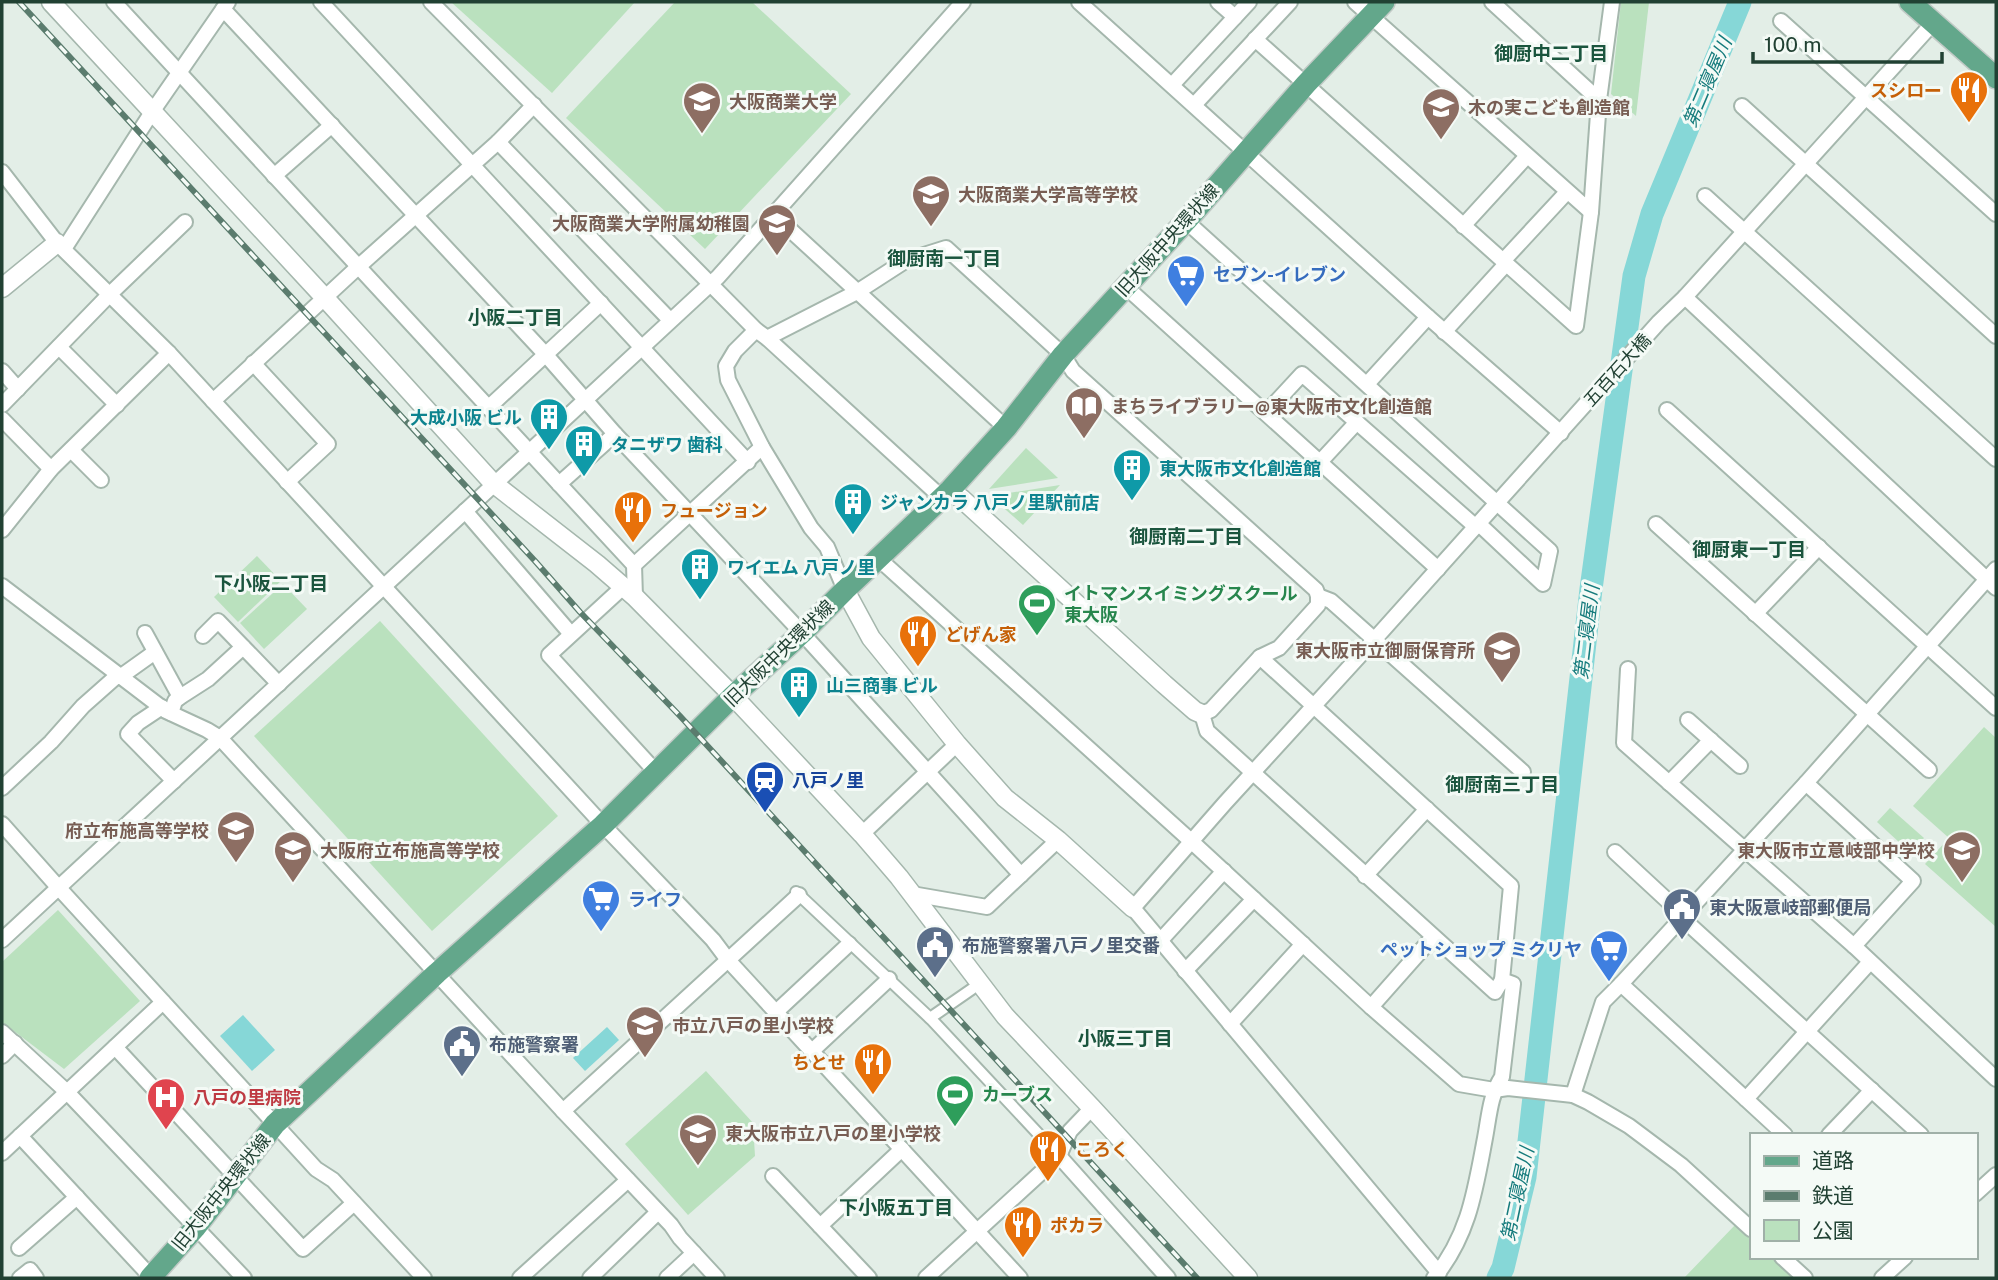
<svg xmlns="http://www.w3.org/2000/svg" width="1998" height="1280" viewBox="0 0 1998 1280" font-family="'Public Sans','Noto Sans JP',sans-serif">
  <style>
    .green { fill: #bae1be }
    .water { fill: #86d7d7 }
    .lines { fill: none; stroke-linecap: round; stroke-linejoin: round }
    .river { stroke: #86d7d7; stroke-width: 23 }
    .pedestrian-casing { stroke: #a5b7ad; stroke-width: 14 }
    .minor-casing { stroke: #a5b7ad; stroke-width: 18 }
    .tertiary-casing { stroke: #a5b7ad; stroke-width: 21 }
    .primary-casing { stroke: #c1cac6; stroke-width: 24 }
    .pedestrian { stroke: #fff; stroke-width: 10 }
    .minor { stroke: #fff; stroke-width: 14 }
    .tertiary { stroke: #fff; stroke-width: 18 }
    .primary { stroke: #63a78b; stroke-width: 21 }
    .rail-casing { stroke: #5b7c6e; stroke-width: 6 }
    .rail { stroke: #f4faf6; stroke-width: 3.5; stroke-dasharray: 10; stroke-linecap: butt }
    .labels { text-anchor: middle; dominant-baseline: central; stroke-width: 6; stroke-linejoin: round; paint-order: stroke }
    .food-label { font-size: 18px; font-weight: bold; fill: #c56008; stroke: #f4faf6; text-anchor: start }
    .education-label { font-size: 18px; font-weight: bold; fill: #785e54; stroke: #f4faf6; text-anchor: start }
    .street-label { font-size: 18px; fill: #214133; stroke: #f4faf6 }
    .shop-label { font-size: 18px; font-weight: bold; fill: #366cbe; stroke: #f4faf6; text-anchor: start }
    .culture-label { font-size: 18px; font-weight: bold; fill: #0d838f; stroke: #f4faf6; text-anchor: start }
    .leisure-label { font-size: 18px; font-weight: bold; fill: #27864d; stroke: #f4faf6; text-anchor: start }
    .transit-label { font-size: 18px; font-weight: bold; fill: #164399; stroke: #f4faf6; text-anchor: start }
    .service-label { font-size: 18px; font-weight: bold; fill: #4e5e75; stroke: #f4faf6; text-anchor: start }
    .health-label { font-size: 18px; font-weight: bold; fill: #be3a42; stroke: #f4faf6; text-anchor: start }
    .neighbourhood-label { font-size: 19px; font-weight: bold; fill: #1b553e; stroke: #f4faf6 }
    .water-label { font-size: 19px; font-style: italic; fill: #157b7c; stroke: #f4faf6 }
  </style>
  <rect width="100%" height="100%" fill="#e3eee7"/>
  <g class="green">
    <path d="M451 2H635L552 93Z"/>
    <path d="M675 2H752L851 94 705 249 566 118Z"/>
    <path d="M1621 2H1649L1636 116 1611 94Z"/>
    <path d="M1026 448 1058 478 989 489Z"/>
    <path d="M1060 485 1023 525 990 496Z"/>
    <path d="M257 556 281 581 238 622 214 597Z"/>
    <path d="M283 584 307 609 264 649 240 623Z"/>
    <path d="M380 621 558 816 432 931 254 736Z"/>
    <path d="M1984 727 1996 738V927L1925 864 1949 838 1913 806Z"/>
    <path d="M1890 808 1924 838 1911 853 1877 822Z"/>
    <path d="M58 910 140 1001 64 1069 2 1022V962Z"/>
    <path d="M706 1071 753 1123 755 1156 688 1215 625 1144Z"/>
    <path d="M1736 1224 1751 1238V1257H1773L1797 1278H1684Z"/>
  </g>
  <g class="water">
    <path d="M243 1015 275 1050 252 1071 220 1036Z"/>
    <path d="M607 1027 619 1040 585 1071 573 1058Z"/>
  </g>
  <g class="lines">
    <path class="river" d="M1498 1278 1503 1268 1525 1177 1591 589 1634 276 1652 214 1740 2"/>
    <defs>
      <g id="pedestrian">
        <path d="M796 892 932 1020 1059 1156"/>
        <path d="M930 1018 972 989"/>
      </g>
      <g id="minor">
        <path d="M114 2 634 565 635 597"/>
        <path d="M321 2 748 462"/>
        <path d="M431 2 756 330 767 338 942 498"/>
        <path d="M1079 2 1428 317 1561 433"/>
        <path d="M1218 2 1235 17"/>
        <path d="M1355 2 1591 212"/>
        <path d="M1492 2 1599 100"/>
        <path d="M223 9 546 355 615 434 802 633 1021 875"/>
        <path d="M1781 21 1996 214"/>
        <path d="M1255 39 1576 326 1591 212 1599 100 1612 2"/>
        <path d="M1172 85 1249 2"/>
        <path d="M1194 105 1290 2"/>
        <path d="M1742 106 1996 336"/>
        <path d="M498 142 670 320"/>
        <path d="M2 172 57 243 169 353 603 825 713 940 728 960 1020 1278"/>
        <path d="M274 176 332 125"/>
        <path d="M1705 196 1996 459"/>
        <path d="M774 215 1006 428"/>
        <path d="M1186 221 1550 551 1543 584 1479 524"/>
        <path d="M1463 226 1527 156"/>
        <path d="M64 249 152 112 228 2"/>
        <path d="M1503 261 1567 192"/>
        <path d="M1126 287 1438 569"/>
        <path d="M1685 297 1996 588"/>
        <path d="M756 330 735 351 726 366 728 380 762 447 811 528 827 547 845 590"/>
        <path d="M1444 332 1506 264"/>
        <path d="M767 338 857 292 905 261 946 248 1063 355 1073 371 1316 590 1318 596V605L1279 648 1260 657 1211 710 1202 714 1207 731 1495 992 1502 980"/>
        <path d="M59 347 117 405"/>
        <path d="M253 363 328 444 287 482"/>
        <path d="M2 371 18 389"/>
        <path d="M1367 384 1428 317"/>
        <path d="M213 401 358 267 498 142 534 105"/>
        <path d="M2 405 110 294 185 222"/>
        <path d="M488 408 601 303"/>
        <path d="M1667 410 1996 708"/>
        <path d="M1266 413 1302 374 1476 527"/>
        <path d="M2 419 51 469"/>
        <path d="M71 450 101 480"/>
        <path d="M1320 462 1357 422"/>
        <path d="M559 484 615 434"/>
        <path d="M465 511 571 634"/>
        <path d="M1656 524 1929 770"/>
        <path d="M2 530 51 469 169 353"/>
        <path d="M879 559 1191 841 1371 1007 1459 1084 1494 1090 1508 1088 1573 1095 1588 1102 1629 1126 1681 1165 1751 1229"/>
        <path d="M634 565 762 447"/>
        <path d="M2 586 166 711 207 730 220 738 563 1111 671 1225 680 1238 717 1278"/>
        <path d="M623 587 549 655 656 772"/>
        <path d="M1318 596 1331 601 1523 772"/>
        <path d="M1755 614 1819 547"/>
        <path d="M145 633 180 697"/>
        <path d="M203 636 218 621 279 684"/>
        <path d="M1260 657 1511 886 1502 980 1513 984 1502 1077C1490 1095 1489 1117 1485 1138 1475 1191 1469 1235 1434 1278"/>
        <path d="M1628 669 1624 743 1854 946 1996 1079"/>
        <path d="M120 677 155 652"/>
        <path d="M162 707 138 723 128 734 174 781"/>
        <path d="M171 713 175 701 180 697 208 679 243 647"/>
        <path d="M1688 720 1740 766"/>
        <path d="M1669 783 1711 740"/>
        <path d="M1806 783 1913 881 1854 946"/>
        <path d="M2 788 51 742 83 706 118 675"/>
        <path d="M2 824 58 887 316 1169 333 1180 424 1278"/>
        <path d="M862 834 957 744"/>
        <path d="M1615 852 1684 916"/>
        <path d="M1365 876 1427 809"/>
        <path d="M912 894 987 907 1058 840"/>
        <path d="M1682 918 1921 1135"/>
        <path d="M2 940 718 277 963 2"/>
        <path d="M1160 941 1224 871"/>
        <path d="M1185 971 1254 899"/>
        <path d="M1371 1007 1433 937"/>
        <path d="M776 1012 849 944"/>
        <path d="M1230 1024 1303 944"/>
        <path d="M2 1032 67 1092 244 1278"/>
        <path d="M115 1047 303 1249 354 1203"/>
        <path d="M812 1051 889 979"/>
        <path d="M2 1056 15 1043"/>
        <path d="M1573 1095 1603 1002 1621 984"/>
        <path d="M1746 1099 1870 962"/>
        <path d="M563 1111 799 895"/>
        <path d="M1785 1135 1621 984 1806 783 1996 569"/>
        <path d="M1829 1135 1872 1090"/>
        <path d="M20 1136 152 1278"/>
        <path d="M2 1153 163 1002"/>
        <path d="M1059 1156 1168 1278"/>
        <path d="M773 1176 869 1278"/>
        <path d="M1975 1194 1996 1175"/>
        <path d="M820 1226 902 1149"/>
        <path d="M19 1248 77 1197"/>
        <path d="M1782 1257 1805 1278"/>
        <path d="M1439 1273 1133 908 1225 803 1374 640 1659 322 1685 297 1934 22"/>
        <path d="M20 1278 30 1270 36 1278"/>
        <path d="M520 1278 628 1180"/>
        <path d="M590 1278 658 1212"/>
        <path d="M667 1278 694 1253"/>
        <path d="M926 1278 1059 1156 1070 1131 1092 1108"/>
        <path d="M1882 1278 1905 1257"/>
      </g>
      <g id="tertiary">
        <path d="M51 2 325 298 493 483 597 564 635 597 733 696 862 834 899 877 1005 1016 1092 1108 1248 1278"/>
        <path d="M2 288 57 243"/>
        <path d="M950 490 962 499 1164 684 1195 711 1202 714"/>
        <path d="M845 590 871 638 957 744 1005 798 1058 840 1133 908"/>
      </g>
      <g id="primary">
        <path d="M1910 2 1996 78"/>
        <path d="M150 1278 195 1228 275 1124 437 973 603 825 733 696 802 633 845 590 950 490 1006 428 1063 355 1186 221 1306 84 1384 2"/>
      </g>
    </defs>
    <use href="#pedestrian" class="pedestrian-casing"/>
    <use href="#minor" class="minor-casing"/>
    <use href="#tertiary" class="tertiary-casing"/>
    <use href="#primary" class="primary-casing"/>
    <use href="#pedestrian" class="pedestrian"/>
    <use href="#minor" class="minor"/>
    <use href="#tertiary" class="tertiary"/>
    <use href="#primary" class="primary"/>
    <defs>
      <path id="rail" d="M19 2 535 561 580 612 680 716 1197 1278"/>
    </defs>
    <use href="#rail" class="rail-casing"/>
    <use href="#rail" class="rail"/>
  </g>
  <defs>
    <symbol id="restaurant-pin" viewBox="-11 -11 22 30"><path d="M0 17L-7.5 6A9.5 9.5 0 1 1 7.5 6Z" fill="#e8710a" stroke="#f4faf6"/><path d="M-5-6h1v4h1v-4h1v4h1v-4h1v5L-1.5 .5V6h-2V.5L-5-1ZM5-6V6H3V1.5H1.5Q1.5-4 5-6Z" fill="#fff"/></symbol>
    <symbol id="university-pin" viewBox="-11 -11 22 30"><path d="M0 17L-7.5 6A9.5 9.5 0 1 1 7.5 6Z" fill="#8d6e63" stroke="#f4faf6"/><path d="M0-5L7-2L0 1L-7-2ZM-4 1L0 2.5L4 1V4Q0 6-4 4Z" fill="#fff"/></symbol>
    <symbol id="school-pin" viewBox="-11 -11 22 30"><path d="M0 17L-7.5 6A9.5 9.5 0 1 1 7.5 6Z" fill="#8d6e63" stroke="#f4faf6"/><path d="M0-5L7-2L0 1L-7-2ZM-4 1L0 2.5L4 1V4Q0 6-4 4Z" fill="#fff"/></symbol>
    <symbol id="supermarket-pin" viewBox="-11 -11 22 30"><path d="M0 17L-7.5 6A9.5 9.5 0 1 1 7.5 6Z" fill="#3f7fe0" stroke="#f4faf6"/><path d="M-6-5.5h2.5l.6 2H6L4.5 2H-2.5L-4.4-4H-6ZM-1.5 3.2a1.3 1.3 0 1 0 .1 0ZM3 3.2a1.3 1.3 0 1 0 .1 0Z" fill="#fff"/></symbol>
    <symbol id="library-pin" viewBox="-11 -11 22 30"><path d="M0 17L-7.5 6A9.5 9.5 0 1 1 7.5 6Z" fill="#8d6e63" stroke="#f4faf6"/><path d="M-6-4Q-3-5.5-.7-3.5V5Q-3 3-6 4ZM6-4Q3-5.5 .7-3.5V5Q3 3 6 4Z" fill="#fff"/></symbol>
    <symbol id="building-pin" viewBox="-11 -11 22 30"><path d="M0 17L-7.5 6A9.5 9.5 0 1 1 7.5 6Z" fill="#0f9aa8" stroke="#f4faf6"/><path d="M-4-6H4V6H1V3H-1V6H-4ZM-2.5-4.3h1.7v1.8h-1.7ZM.8-4.3h1.7v1.8H.8ZM-2.5-1h1.7V.8h-1.7ZM.8-1h1.7V.8H.8Z" fill="#fff"/></symbol>
    <symbol id="stadium-pin" viewBox="-11 -11 22 30"><path d="M0 17L-7.5 6A9.5 9.5 0 1 1 7.5 6Z" fill="#2e9e5b" stroke="#f4faf6"/><path d="M0-5a6.5 5 0 1 0 0 10a6.5 5 0 1 0 0-10ZM-3.5-1.8h7v3.6h-7Z" fill="#fff"/></symbol>
    <symbol id="station-pin" viewBox="-11 -11 22 30"><path d="M0 17L-7.5 6A9.5 9.5 0 1 1 7.5 6Z" fill="#1a4fb4" stroke="#f4faf6"/><path d="M-3-6H3Q5-6 5-4V2Q5 4 3 4L4.5 6H3L1.5 4h-3L-3 6H-4.5L-3 4Q-5 4-5 2V-4Q-5-6-3-6ZM-3.5-4v3h7v-3ZM-3.5 1v1.5H-2V1ZM2 1v1.5H3.5V1Z" fill="#fff"/></symbol>
    <symbol id="civic-pin" viewBox="-11 -11 22 30"><path d="M0 17L-7.5 6A9.5 9.5 0 1 1 7.5 6Z" fill="#5c6f8a" stroke="#f4faf6"/><path d="M-.6-6.5H3V-4.5H.6V-3L4-1V1h2V6H-6V1h2V-1L-.6-3ZM-1.2 2.5V6h2.4V2.5Z" fill="#fff"/></symbol>
    <symbol id="hospital-pin" viewBox="-11 -11 22 30"><path d="M0 17L-7.5 6A9.5 9.5 0 1 1 7.5 6Z" fill="#e0444e" stroke="#f4faf6"/><path d="M-5-5h3v3.5h4V-5h3V5h-3V1.5h-4V5h-3Z" fill="#fff"/></symbol>
  </defs>
  <g fill-rule="evenodd">
    <use href="#restaurant-pin" x="1947" y="68" width="44" height="60"/>
    <use href="#university-pin" x="680" y="79" width="44" height="60"/>
    <use href="#school-pin" x="1419" y="85" width="44" height="60"/>
    <use href="#school-pin" x="909" y="172" width="44" height="60"/>
    <use href="#school-pin" x="755" y="201" width="44" height="60"/>
    <use href="#supermarket-pin" x="1164" y="252" width="44" height="60"/>
    <use href="#library-pin" x="1062" y="384" width="44" height="60"/>
    <use href="#building-pin" x="527" y="395" width="44" height="60"/>
    <use href="#building-pin" x="562" y="422" width="44" height="60"/>
    <use href="#building-pin" x="1110" y="446" width="44" height="60"/>
    <use href="#building-pin" x="831" y="480" width="44" height="60"/>
    <use href="#restaurant-pin" x="611" y="488" width="44" height="60"/>
    <use href="#building-pin" x="678" y="545" width="44" height="60"/>
    <use href="#stadium-pin" x="1015" y="581" width="44" height="60"/>
    <use href="#restaurant-pin" x="896" y="612" width="44" height="60"/>
    <use href="#school-pin" x="1480" y="628" width="44" height="60"/>
    <use href="#building-pin" x="777" y="663" width="44" height="60"/>
    <use href="#station-pin" x="743" y="758" width="44" height="60"/>
    <use href="#school-pin" x="214" y="808" width="44" height="60"/>
    <use href="#school-pin" x="271" y="828" width="44" height="60"/>
    <use href="#school-pin" x="1940" y="828" width="44" height="60"/>
    <use href="#supermarket-pin" x="579" y="877" width="44" height="60"/>
    <use href="#civic-pin" x="1660" y="885" width="44" height="60"/>
    <use href="#civic-pin" x="913" y="923" width="44" height="60"/>
    <use href="#supermarket-pin" x="1587" y="927" width="44" height="60"/>
    <use href="#school-pin" x="623" y="1003" width="44" height="60"/>
    <use href="#civic-pin" x="440" y="1022" width="44" height="60"/>
    <use href="#restaurant-pin" x="851" y="1040" width="44" height="60"/>
    <use href="#stadium-pin" x="933" y="1072" width="44" height="60"/>
    <use href="#hospital-pin" x="144" y="1075" width="44" height="60"/>
    <use href="#school-pin" x="676" y="1111" width="44" height="60"/>
    <use href="#restaurant-pin" x="1026" y="1127" width="44" height="60"/>
    <use href="#restaurant-pin" x="1001" y="1203" width="44" height="60"/>
  </g>
  <g class="labels">
    <g class="food-label">
      <text x="1942" y="90" text-anchor="end">スシロー</text>
      <text x="660" y="510">フュージョン</text>
      <text x="945" y="634">どげん家</text>
      <text x="846" y="1062" text-anchor="end">ちとせ</text>
      <text x="1075" y="1149">ころく</text>
      <text x="1050" y="1225">ポカラ</text>
    </g>
    <g class="education-label">
      <text x="729" y="101">大阪商業大学</text>
      <text x="1468" y="107">木の実こども創造館</text>
      <text x="958" y="194">大阪商業大学高等学校</text>
      <text x="750" y="223" text-anchor="end">大阪商業大学附属幼稚園</text>
      <text x="1111" y="406">まちライブラリー@東大阪市文化創造館</text>
      <text x="1475" y="650" text-anchor="end">東大阪市立御厨保育所</text>
      <text x="209" y="830" text-anchor="end">府立布施高等学校</text>
      <text x="320" y="850">大阪府立布施高等学校</text>
      <text x="1935" y="850" text-anchor="end">東大阪市立意岐部中学校</text>
      <text x="672" y="1025">市立八戸の里小学校</text>
      <text x="725" y="1133">東大阪市立八戸の里小学校</text>
    </g>
    <g class="street-label">
      <text transform="translate(1167 240) rotate(-48)">旧大阪中央環状線</text>
      <text transform="translate(1617 370) rotate(-48)">五百石大橋</text>
      <text transform="translate(779 653) rotate(-44)">旧大阪中央環状線</text>
      <text transform="translate(221 1192) rotate(-51)">旧大阪中央環状線</text>
    </g>
    <g class="shop-label">
      <text x="1213" y="274">セブン-イレブン</text>
      <text x="628" y="899">ライフ</text>
      <text x="1582" y="949" text-anchor="end">ペットショップ ミクリヤ</text>
    </g>
    <g class="culture-label">
      <text x="522" y="417" text-anchor="end">大成小阪 ビル</text>
      <text x="611" y="444">タニザワ 歯科</text>
      <text x="1159" y="468">東大阪市文化創造館</text>
      <text x="880" y="502">ジャンカラ 八戸ノ里駅前店</text>
      <text x="727" y="567">ワイエム 八戸ノ里</text>
      <text x="826" y="685">山三商事 ビル</text>
    </g>
    <g class="leisure-label">
      <text x="1064" y="593">イトマンスイミングスクール<tspan x="1064" dy="21">東大阪</tspan></text>
      <text x="982" y="1094">カーブス</text>
    </g>
    <g class="transit-label">
      <text x="792" y="780">八戸ノ里</text>
    </g>
    <g class="service-label">
      <text x="1709" y="907">東大阪意岐部郵便局</text>
      <text x="962" y="945">布施警察署八戸ノ里交番</text>
      <text x="489" y="1044">布施警察署</text>
    </g>
    <g class="health-label">
      <text x="193" y="1097">八戸の里病院</text>
    </g>
    <g class="neighbourhood-label">
      <text x="1551" y="53">御厨中二丁目</text>
      <text x="944" y="258">御厨南一丁目</text>
      <text x="515" y="317">小阪二丁目</text>
      <text x="1186" y="536">御厨南二丁目</text>
      <text x="1749" y="549">御厨東一丁目</text>
      <text x="271" y="583">下小阪二丁目</text>
      <text x="1502" y="784">御厨南三丁目</text>
      <text x="1125" y="1038">小阪三丁目</text>
      <text x="896" y="1207">下小阪五丁目</text>
    </g>
    <g class="water-label">
      <text transform="translate(1707 82) rotate(-67)">第二寝屋川</text>
      <text transform="translate(1586 632) rotate(-83)">第二寝屋川</text>
      <text transform="translate(1517 1194) rotate(-78)">第二寝屋川</text>
    </g>
  </g>
  <rect width="1998" height="1280" fill="none" stroke="#214133" stroke-width="7"/>
  <rect x="1750" y="1133" width="228" height="126" fill="#f4faf6" stroke="#a0b0a8" stroke-width="2"/>
  <rect x="1764" y="1156" width="35" height="10" fill="#63a78b" stroke="#a0b0a8" stroke-width="2"/>
  <text x="1812" y="1168" font-size="21" fill="#214133">道路</text>
  <rect x="1764" y="1191" width="35" height="10" fill="#5b7c6e" stroke="#a0b0a8" stroke-width="2"/>
  <text x="1812" y="1203" font-size="21" fill="#214133">鉄道</text>
  <rect x="1764" y="1220" width="35" height="21" fill="#bae1be" stroke="#a0b0a8" stroke-width="2"/>
  <text x="1812" y="1238" font-size="21" fill="#214133">公園</text>
  <path d="M1753 52v10h189v-10" fill="none" stroke="#214133" stroke-width="3.5"/>
  <text x="1764" y="52" font-size="21" fill="#214133" stroke="#f4faf6" stroke-width="5" paint-order="stroke">100 m</text>
</svg>
